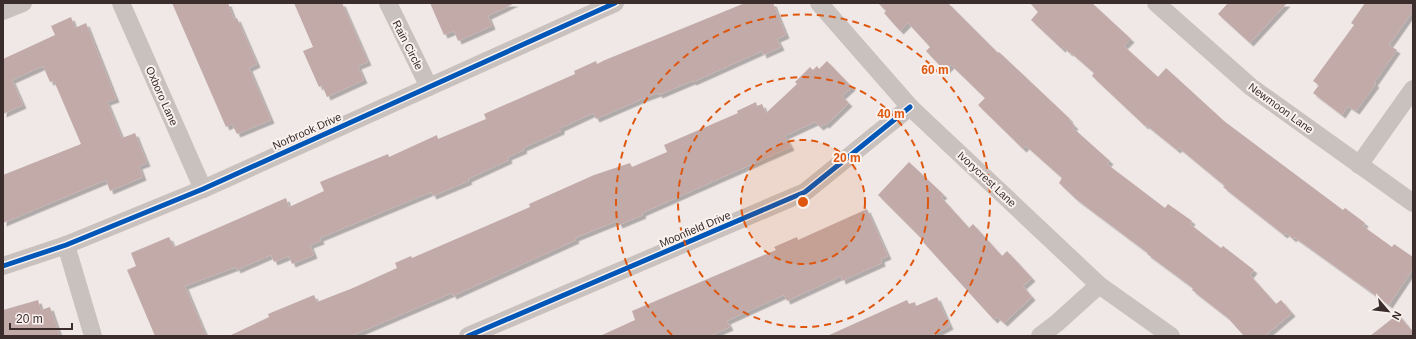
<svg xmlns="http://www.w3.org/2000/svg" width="1416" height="339" viewBox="0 0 1416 339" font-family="Helvetica,sans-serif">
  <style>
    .building { fill: #c2aaa8; filter: url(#shadow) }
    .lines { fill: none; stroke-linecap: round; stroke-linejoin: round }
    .street { stroke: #c8c1be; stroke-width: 18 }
    .cycleway-casing { stroke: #faf2ee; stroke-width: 8 }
    .cycleway { stroke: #0057b8; stroke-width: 5 }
    .ring { fill: none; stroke: #df570e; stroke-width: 2; stroke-dasharray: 7 5 }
    .labels { text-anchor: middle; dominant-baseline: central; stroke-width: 4; stroke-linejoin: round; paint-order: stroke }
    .street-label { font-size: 11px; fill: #3a2d2c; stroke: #faf2ee }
    .centre { fill: #df570e; stroke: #faf2ee; stroke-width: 2 }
    .ring-label { font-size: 12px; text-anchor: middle; font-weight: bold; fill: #df570e; stroke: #faf2ee; stroke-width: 4; stroke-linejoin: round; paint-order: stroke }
  </style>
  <defs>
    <filter id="shadow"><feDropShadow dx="3.5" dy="3.5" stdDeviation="0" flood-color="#0004"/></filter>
  </defs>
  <rect width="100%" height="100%" fill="#efe8e6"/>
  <g class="building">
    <path d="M172 3H228L234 19 237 18 257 64 249 68 271 120 237 134 232 124 226 127Z"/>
    <path d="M294 3H342L368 62 358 66 364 80 327 97 322 85 319 87 303 51 313 47Z"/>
    <path d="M430 3H515L488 16 492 26 458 41 454 31 444 35Z"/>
    <path d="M745 3H773L786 35 777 39 781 47 763 55 762 51 693 82 692 81 659 95 658 93 642 99 596 119 593 113 561 128V131L523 148 524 150 508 157 509 160 468 179 469 181 433 196 431 192 320 238 321 241 310 245 314 255 292 264 289 256 274 262 271 255 237 270 236 267 185 286 206 336H155L127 270 136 266 131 253 169 237 174 247 286 198 289 207 324 191 320 182 388 154 389 157 437 135 438 139 486 119 484 114 575 74 574 71 596 61 597 64 605 60Z"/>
    <path d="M878 3H948L998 53 999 52 1070 119 1069 120 1075 126 1073 128 1110 161 1107 164 1165 208 1168 204 1192 221 1190 224 1221 248 1223 246 1254 270 1250 275 1276 304 1281 300 1292 313 1265 336H1244L1228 318 1192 290 1193 288 1147 254 1148 253 1076 199 1059 183 1062 178 1026 146 1023 149 978 105 985 98 951 65 945 71 926 51 930 47 908 23 900 31 884 13 886 11Z"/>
    <path d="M1030 3H1092L1131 39 1124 46 1158 77 1166 68 1224 121 1343 210 1345 208 1365 223 1363 226 1392 247 1394 244 1413 257V269L1389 305 1294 237 1293 239 1286 233 1284 235 1223 187 1225 186 1179 148 1177 150 1146 125 1145 126 1092 76 1094 73 1070 52 1069 53 1064 47 1062 49 1031 20 1038 12Z"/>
    <path d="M1228 3H1287L1250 43 1218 14Z"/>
    <path d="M1365 3H1413V11L1389 45 1397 50 1374 83 1376 84 1356 111 1348 106 1342 115 1313 93 1319 85 1313 81 1354 25 1351 23Z"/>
    <path d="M71 17 75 28 86 23 116 99 107 102 122 138 135 133 147 163 139 166 143 177 110 191 106 180 3 223V175L81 144 54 81 50 82 43 66 12 80 23 105 3 114V59L55 35 51 26Z"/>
    <path d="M827 61 852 87 842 96 849 103 826 125 824 124 820 127 815 122 785 136 791 147 642 213 643 215 619 225 617 221 575 238 576 240 453 296 452 293 351 336H229L269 317 268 314 314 295 317 302 353 288 397 268 395 263 411 256 412 258 530 207 529 204 594 175 630 163 632 167 667 152 664 145 738 113 737 111 756 102 757 106 762 104 766 113 797 84 795 82 810 67 813 70 817 66 819 69Z"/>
    <path d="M909 162 944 195 941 197 969 228 973 224 1002 256 1007 251 1032 278 1023 286 1032 297 1004 323 997 317 994 320 923 242 924 241 878 195Z"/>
    <path d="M867 209 888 256 881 259 882 263 842 281 841 276 787 301 784 295 727 321 730 327 710 336H600L635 320 632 311 776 250 774 247 797 237 798 240Z"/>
    <path d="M937 297 950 326 931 336H827L907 300 909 304 915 302 916 306Z"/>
    <path d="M38 300 41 310 50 307 60 336H3V310Z"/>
    <path d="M1398 314 1413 332V336H1370Z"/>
  </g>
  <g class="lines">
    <g class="street">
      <path d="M121 3 203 189"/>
      <path d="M388 3 429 87"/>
      <path d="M819 3 910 107 1099 285 1171 336"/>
      <path d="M1156 3 1251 87 1413 203"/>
      <path d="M3 11 23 3"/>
      <path d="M1359 165 1413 89"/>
      <path d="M66 245 93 336"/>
      <path d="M3 266 66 245 203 189 615 3"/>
      <path d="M468 336 805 192 910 107"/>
      <path d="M1040 336 1057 323 1099 285"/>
    </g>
    <defs>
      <g id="cycleway">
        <path d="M3 266 66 245 203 189 615 3"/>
        <path d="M468 336 805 192 910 107"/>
      </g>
    </defs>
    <use href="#cycleway" class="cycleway-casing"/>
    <use href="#cycleway" class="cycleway"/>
  </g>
  <circle cx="803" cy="202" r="62" fill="#df570e" fill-opacity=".12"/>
  <g class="ring">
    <circle cx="803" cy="202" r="62"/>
    <circle cx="803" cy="202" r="125"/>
    <path d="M672 335A187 187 0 1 1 934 335"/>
  </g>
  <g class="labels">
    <g class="street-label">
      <text transform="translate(408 45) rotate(63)">Rain Circle</text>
      <text transform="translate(162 96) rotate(66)">Oxboro Lane</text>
      <text transform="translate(1281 108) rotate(36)">Newmoon Lane</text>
      <text transform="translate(307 131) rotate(-24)">Norbrook Drive</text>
      <text transform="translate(987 179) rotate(43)">Ivorycrest Lane</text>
      <text transform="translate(695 229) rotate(-23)">Moonfield Drive</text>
    </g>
  </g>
  <circle cx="803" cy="202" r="6" class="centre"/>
  <g class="ring-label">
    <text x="935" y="74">60 m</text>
    <text x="891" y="118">40 m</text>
    <text x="847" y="162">20 m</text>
  </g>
  <rect width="1416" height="339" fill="none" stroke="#3a2d2c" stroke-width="8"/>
  <g transform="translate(1388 311) rotate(118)" stroke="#faf2ee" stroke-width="3" paint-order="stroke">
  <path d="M0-3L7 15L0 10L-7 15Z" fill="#3a2d2c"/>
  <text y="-6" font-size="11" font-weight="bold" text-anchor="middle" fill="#3a2d2c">N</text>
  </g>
  <path d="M10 323v6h62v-6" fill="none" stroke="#3a2d2c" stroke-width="2"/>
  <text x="16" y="323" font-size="12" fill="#3a2d2c" stroke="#faf2ee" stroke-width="3" paint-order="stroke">20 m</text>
</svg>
